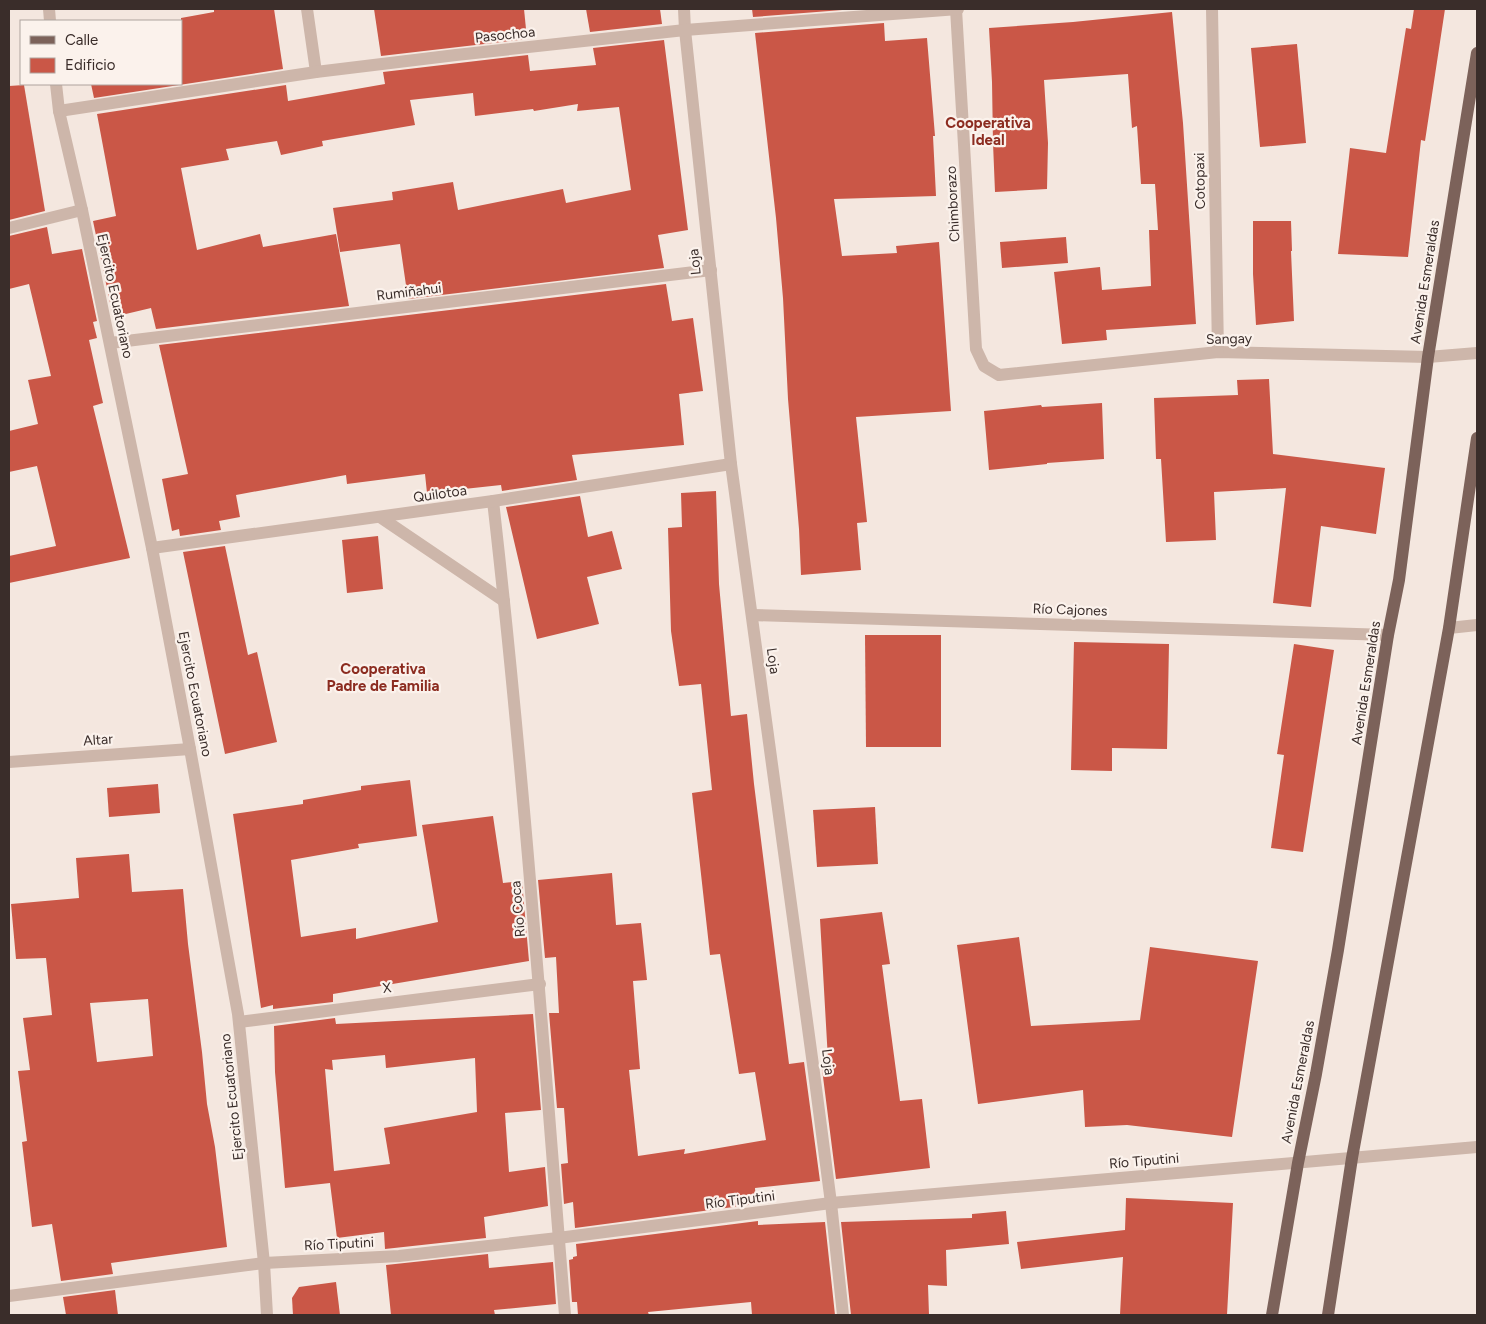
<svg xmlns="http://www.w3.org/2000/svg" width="1486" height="1324" viewBox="0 0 1486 1324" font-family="Figtree,sans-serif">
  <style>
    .building { fill: #ca5747; fill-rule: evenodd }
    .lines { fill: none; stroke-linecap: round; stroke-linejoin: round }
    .minor { stroke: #cdb6aa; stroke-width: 12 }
    .major { stroke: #7c625a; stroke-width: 12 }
    .labels { text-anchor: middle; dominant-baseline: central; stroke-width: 4.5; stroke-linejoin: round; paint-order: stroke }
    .street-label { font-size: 14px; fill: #3a2d2a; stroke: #fbf2ec }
    .neighbourhood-label { font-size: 15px; font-weight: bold; fill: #8c2c20; stroke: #fbf2ec }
  </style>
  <rect width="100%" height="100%" fill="#f4e7df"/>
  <g class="building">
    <path d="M214 9H274L283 69 94 98 91 84H181V18L214 12Z"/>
    <path d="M374 9H524L527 39 381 56Z"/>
    <path d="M586 9H660L662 24 590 32Z"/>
    <path d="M752 9H855L753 17Z"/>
    <path d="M1414 9H1445L1425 141 1421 140 1408 257 1338 254 1350 148 1386 153 1406 28 1411 29Z"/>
    <path d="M1172 12 1183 123 1196 324 1106 330 1107 340 1062 344 1054 272 1100 267 1102 290 1151 286 1149 230H1158L1155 184H1141L1137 126 1132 128 1128 74 1044 80 1048 143 1047 189 995 192 993 143 992 82 989 28 1073 22Z"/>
    <path d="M884 23 885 41 927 38 935 136H933L936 196 834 199 842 256 897 253 896 246 939 242 951 411 856 417 867 522 857 523 861 570 801 575 799 529 788 399 783 298 776 218 755 33Z"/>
    <path d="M664 40 688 230 658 235 664 268 408 299 400 244 340 252 333 208 393 200 392 192 453 182 458 210 563 189 566 203 631 190 619 107 577 111 578 104 534 111 533 109 475 116 473 93 410 100 415 125 322 141 323 146 281 155 277 141 226 149 229 160 181 168 197 250 260 234 263 247 336 234 349 306 156 329 151 308 113 317 93 221 116 216 97 114 286 85 288 101 385 84 383 72 528 55 530 71 596 65 593 48Z"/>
    <path d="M1297 44 1306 143 1260 147 1251 48Z"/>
    <path d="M24 85 45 211 9 220V86Z"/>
    <path d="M1253 221H1291L1292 251H1291L1294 321 1256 325 1253 274Z"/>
    <path d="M47 227 52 254 82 249 97 321 93 322 97 338 89 340 103 403 93 406 130 558 9 583V556L56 546 37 466 9 472V431L38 424 28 380 51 376 29 284 9 289V236Z"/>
    <path d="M1066 237 1068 263 1002 268 1000 242Z"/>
    <path d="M666 284 672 321 693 318 703 391 679 394 684 445 572 455 577 480 502 491 501 485 427 493 425 474 347 484 346 475 236 495 240 517 219 521 221 530 180 536 179 529 172 531 162 479 188 474 159 345Z"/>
    <path d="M1269 379 1273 454 1385 468 1376 534 1321 526 1311 607 1273 603 1286 488 1214 492 1216 540 1166 542 1161 459H1156L1154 398 1238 395 1237 380Z"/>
    <path d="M1102 403 1104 459 1047 463V464L989 470 984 411 1041 405 1042 407Z"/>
    <path d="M716 491 719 584 731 716 747 714 754 784 789 1064 804 1062 820 1181 755 1188 756 1204 575 1228 573 1202 564 1204 561 1164 568 1163 564 1108H557L549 1013H559L556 957 545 958 538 880 612 873 616 925 641 923 647 980 633 981 640 1069 629 1070 638 1156 685 1149 684 1154 766 1140 755 1072 739 1074 720 954 710 955 692 793 712 790 701 684 679 686 671 631 668 528 682 527 681 493Z"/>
    <path d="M580 496 588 537 612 531 622 569 587 577 599 624 537 639 506 507Z"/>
    <path d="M378 536 383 589 347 593 342 540Z"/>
    <path d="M225 546 248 655 257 652 277 742 225 754 183 552Z"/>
    <path d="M865 635H941V747H866Z"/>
    <path d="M1074 642 1169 644 1167 749 1112 748V771L1071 770Z"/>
    <path d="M1294 644 1334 650 1303 852 1271 848 1284 755 1277 754Z"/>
    <path d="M410 780 417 836 358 844 359 848 291 860 301 937 356 928V939L438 922 422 825 493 816 503 883 522 881 529 961 333 994V1002L273 1009V1005L261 1008 233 814 303 804V800L361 790V786Z"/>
    <path d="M158 784 160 813 109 817 107 788Z"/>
    <path d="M875 807 878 864 817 867 813 810Z"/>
    <path d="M129 854 132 892 183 889 188 944 202 1052 207 1104 215 1147 227 1247 111 1263 113 1274 61 1281 52 1224 32 1227 22 1142 27 1141 18 1071 30 1070 23 1018 52 1015 46 958 16 959 11 904 79 898 76 858ZM148 999 153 1056 97 1062 90 1003Z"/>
    <path d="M882 912 890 964 882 965 900 1101 922 1099 930 1168 836 1179 821 1061 828 1060 820 919Z"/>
    <path d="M1019 937 1031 1026 1140 1020 1150 947 1258 961 1232 1137 1127 1125 1085 1127 1083 1090 978 1104 957 945Z"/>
    <path d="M533 1014 541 1110 505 1113 509 1172 545 1167 548 1206 484 1217 486 1238 385 1249 384 1232 337 1238 330 1183 285 1188 275 1072 274 1026 335 1018 336 1024ZM385 1055 386 1068 475 1058 477 1112 384 1128 390 1164 334 1171 325 1069 333 1070 332 1060Z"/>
    <path d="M1126 1198 1233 1203 1227 1315H1120L1123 1257 1021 1269 1017 1242 1125 1230Z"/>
    <path d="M1006 1211 1009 1244 946 1250 947 1286 928 1285 929 1315H851L841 1222 972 1218V1214Z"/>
    <path d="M758 1221V1225L825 1222 835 1315H752L751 1302 648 1312 649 1315H578L577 1302H572L569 1260 573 1259V1257L577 1256 576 1244Z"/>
    <path d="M488 1254 489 1268 553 1262 556 1304 494 1310 495 1315H391L386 1265Z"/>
    <path d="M336 1282 340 1315H293L292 1298 299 1287Z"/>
    <path d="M115 1290 118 1315H66L63 1297Z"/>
  </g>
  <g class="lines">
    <g class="minor">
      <path d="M49 9 50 21"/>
      <path d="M307 9 316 72"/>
      <path d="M684 9 685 30 731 464 813 1065 831 1203 843 1315"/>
      <path d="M956 9 976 349 984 366 999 375 1218 352 1428 357 1477 353"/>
      <path d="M1212 9 1218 352"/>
      <path d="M56 84 59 111 82 210 152 548 190 749 238 1014 264 1263 267 1315"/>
      <path d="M59 111 316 72 456 55 685 30 958 9"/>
      <path d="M9 228 82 210"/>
      <path d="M110 343 711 270"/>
      <path d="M493 501C524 772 543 1044 565 1315"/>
      <path d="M380 517 504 601"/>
      <path d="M152 548 493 501 731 464"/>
      <path d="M752 615 1388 635"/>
      <path d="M1449 628 1477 625"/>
      <path d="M9 762 190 749"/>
      <path d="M239 1022 540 984"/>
      <path d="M9 1296 264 1263 399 1256 558 1238 831 1203 1477 1147"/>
    </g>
    <g class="major">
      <path d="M1272 1315 1298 1163 1316 1074 1338 950 1388 635 1399 580 1428 357 1477 53"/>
      <path d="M1328 1315 1352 1158 1449 628 1477 438"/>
    </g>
  </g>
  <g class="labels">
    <g class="street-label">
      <text transform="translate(505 35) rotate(-6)">Pasochoa</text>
      <text transform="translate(1200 181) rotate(-91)">Cotopaxi</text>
      <text transform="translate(953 204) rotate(-93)">Chimborazo</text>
      <text transform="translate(695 262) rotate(-96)">Loja</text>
      <text transform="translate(1425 282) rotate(-81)">Avenida Esmeraldas</text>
      <text transform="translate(409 292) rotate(-7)">Rumiñahui</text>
      <text transform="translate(115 296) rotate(78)">Ejercito Ecuatoriano</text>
      <text transform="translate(1229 339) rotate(-1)">Sangay</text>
      <text transform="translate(440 494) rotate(-8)">Quilotoa</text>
      <text transform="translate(1070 610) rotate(2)">Río Cajones</text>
      <text transform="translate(773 661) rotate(82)">Loja</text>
      <text transform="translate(1366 683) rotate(-81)">Avenida Esmeraldas</text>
      <text transform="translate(195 694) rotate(79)">Ejercito Ecuatoriano</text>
      <text transform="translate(98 740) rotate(-4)">Altar</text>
      <text transform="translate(518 909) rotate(-95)">Río Coca</text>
      <text transform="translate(387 988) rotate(-7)">X</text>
      <text transform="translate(828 1062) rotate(83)">Loja</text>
      <text transform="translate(1298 1082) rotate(-79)">Avenida Esmeraldas</text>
      <text transform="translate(232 1097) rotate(-96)">Ejercito Ecuatoriano</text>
      <text transform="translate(1144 1161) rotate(-5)">Río Tiputini</text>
      <text transform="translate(740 1200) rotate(-7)">Río Tiputini</text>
      <text transform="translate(339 1244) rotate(-3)">Río Tiputini</text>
    </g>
    <g class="neighbourhood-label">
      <text x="988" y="123">Cooperativa<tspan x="988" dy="17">Ideal</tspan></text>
      <text x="383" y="669">Cooperativa<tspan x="383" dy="17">Padre de Familia</tspan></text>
    </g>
  </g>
  <rect width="1486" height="1324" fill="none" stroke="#3a2d2a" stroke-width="20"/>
  <rect x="20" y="20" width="162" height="65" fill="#fbf2ec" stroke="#aea39e"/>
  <rect x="30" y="36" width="25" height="8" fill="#7c625a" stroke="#aea39e"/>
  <text x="65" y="45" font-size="15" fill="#3a2d2a">Calle</text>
  <rect x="30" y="58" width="25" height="15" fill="#ca5747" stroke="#aea39e"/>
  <text x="65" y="70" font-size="15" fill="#3a2d2a">Edificio</text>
</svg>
